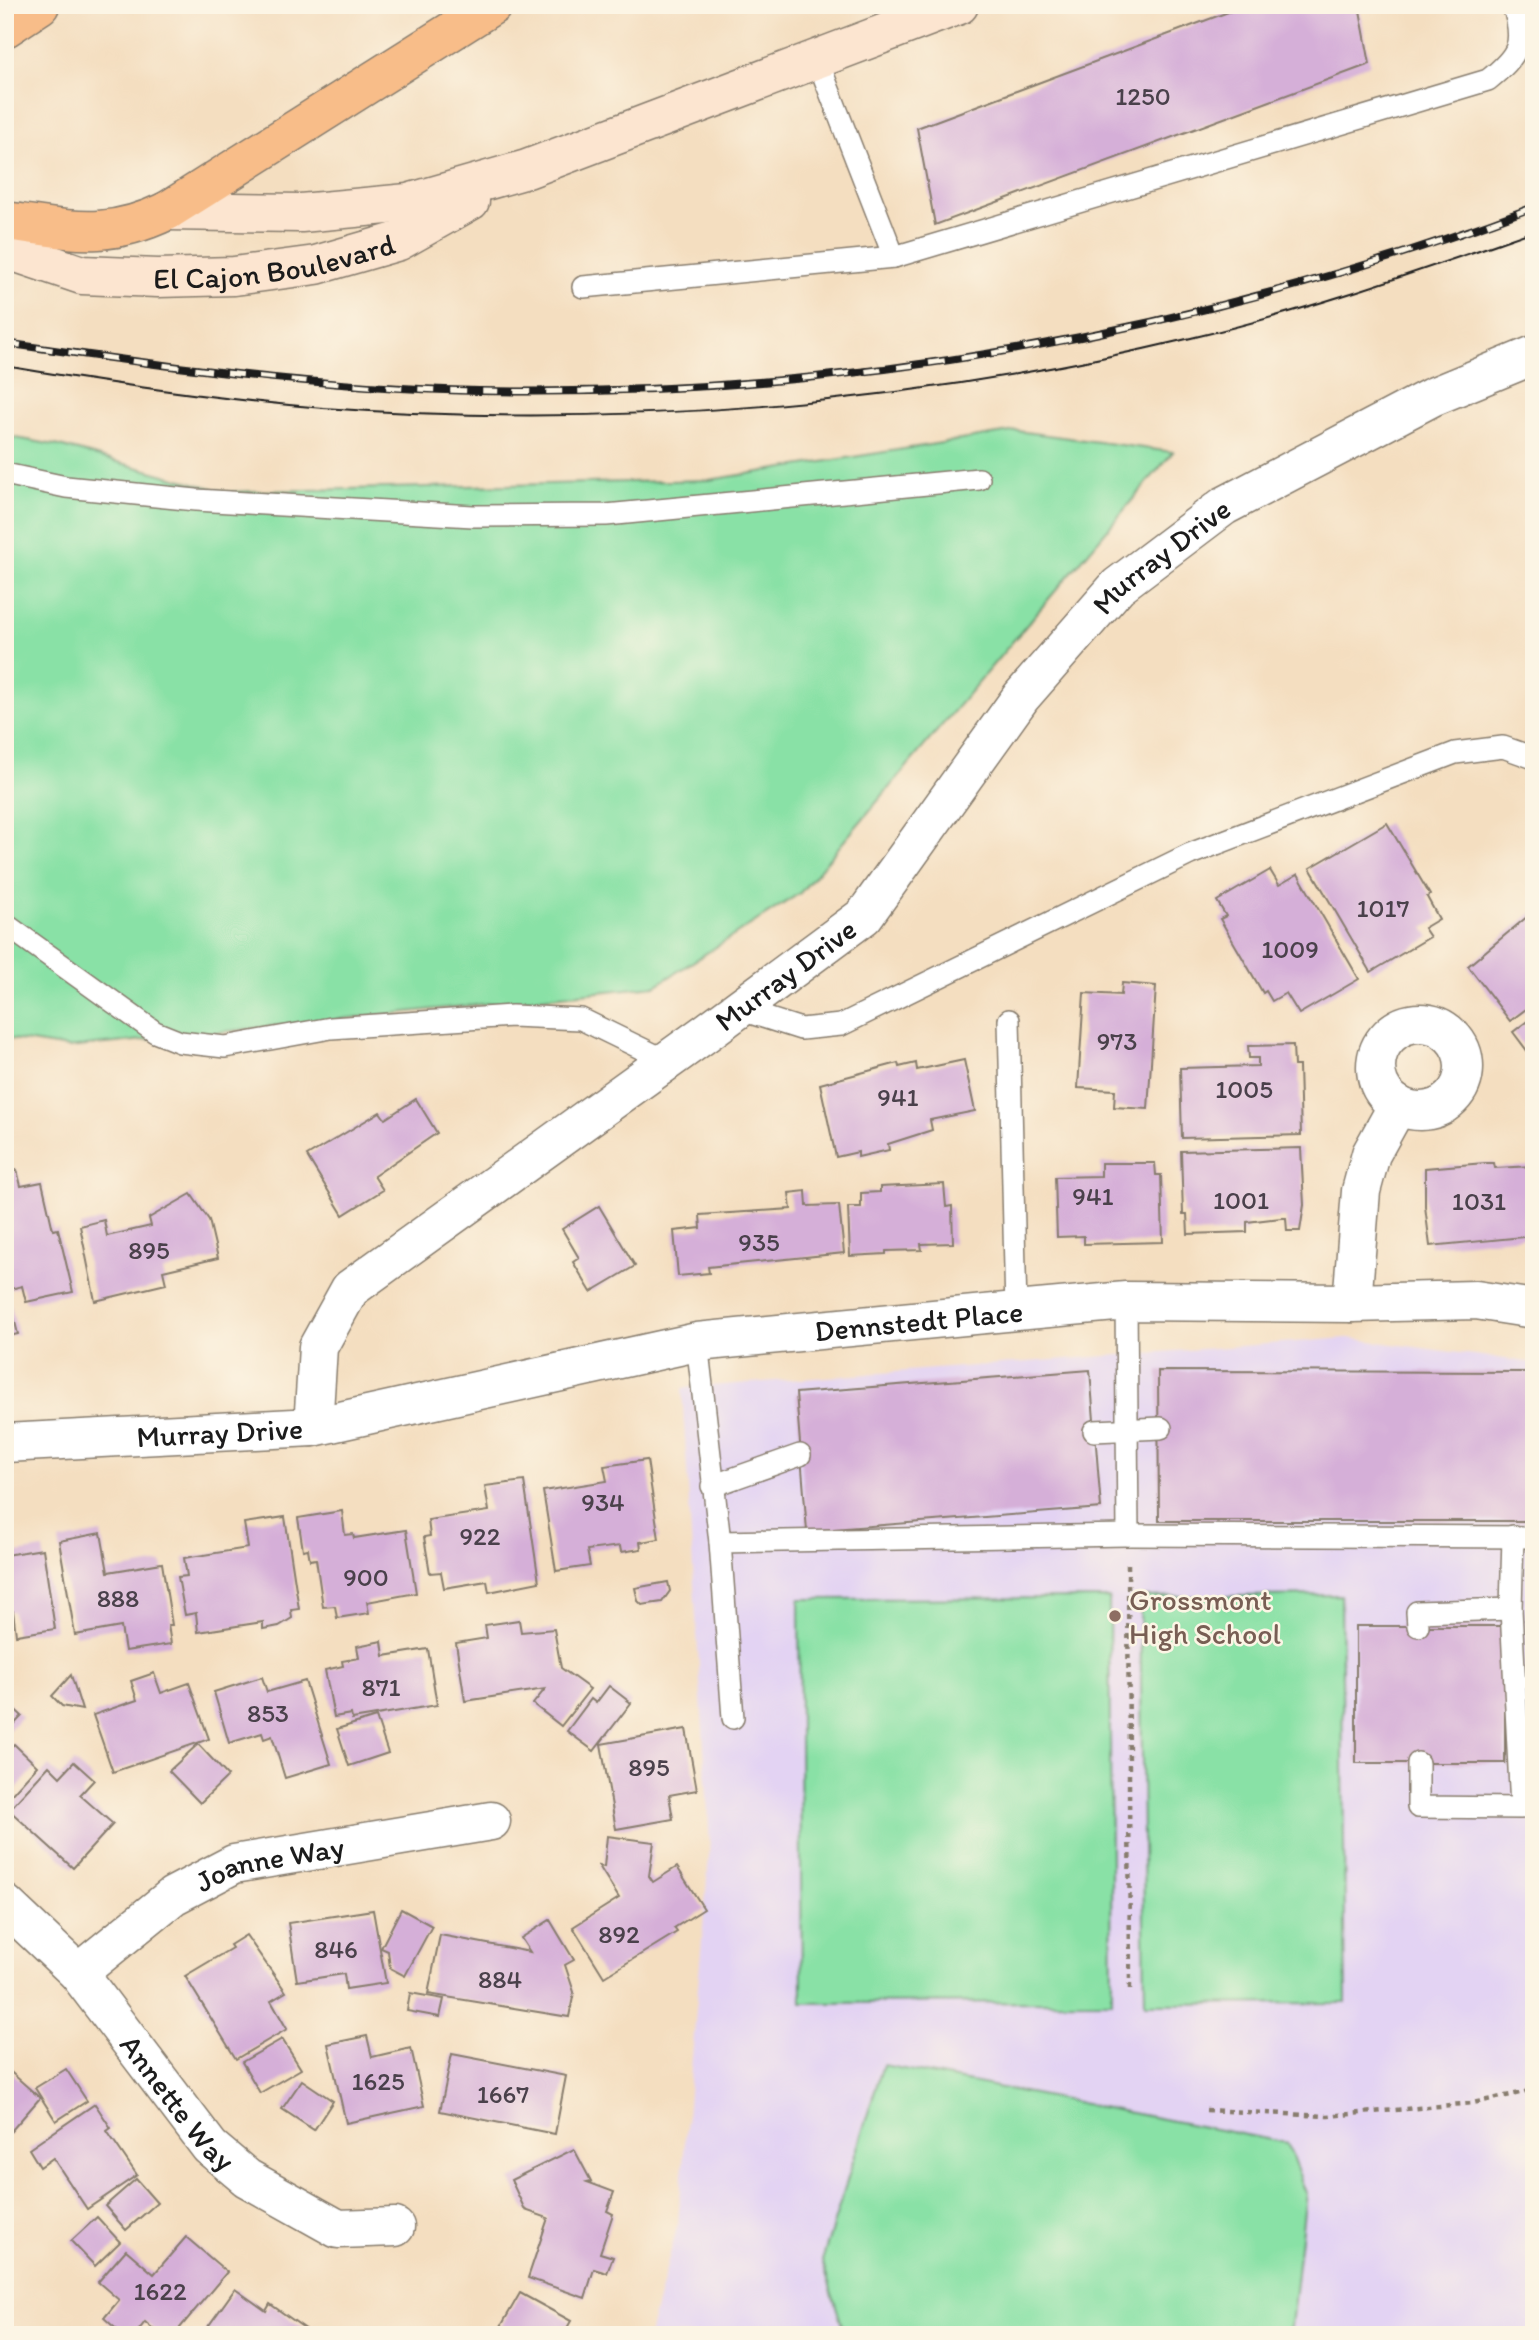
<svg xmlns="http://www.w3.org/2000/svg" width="1539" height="2340" viewBox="0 0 1539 2340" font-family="Itim,sans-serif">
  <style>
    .built { fill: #e3d3f3 }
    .green { fill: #89e1a6; stroke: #527e61; stroke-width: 2 }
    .building { fill: #d5afd8 }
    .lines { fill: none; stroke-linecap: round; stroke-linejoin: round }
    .service-casing { stroke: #887d6e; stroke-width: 24 }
    .minor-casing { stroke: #887d6e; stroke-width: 41 }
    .tertiary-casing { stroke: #887d6e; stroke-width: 41 }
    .secondary-casing { stroke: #887d6e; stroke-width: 41 }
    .primary-casing { stroke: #887d6e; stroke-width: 41 }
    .motorway-casing { stroke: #887d6e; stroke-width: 41 }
    .path { stroke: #887d6e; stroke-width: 4.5; stroke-dasharray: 5 5; stroke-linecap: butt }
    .service { stroke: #fff; stroke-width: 21 }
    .minor { stroke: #fff; stroke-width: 38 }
    .tertiary { stroke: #fff; stroke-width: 38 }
    .secondary { stroke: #fce5d0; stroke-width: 38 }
    .primary { stroke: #f8bd89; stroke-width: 38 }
    .motorway { stroke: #f8bd89; stroke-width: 38 }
    .tram { stroke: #1c1c1c; stroke-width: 2 }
    .rail-casing { stroke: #1c1c1c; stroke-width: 8 }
    .rail { stroke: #fcf5e5; stroke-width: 5; stroke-dasharray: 16; stroke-linecap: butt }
    .education-dot { fill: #8d6e63; stroke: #fcf5e5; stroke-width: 2.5 }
    .labels { text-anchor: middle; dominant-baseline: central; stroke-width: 5; stroke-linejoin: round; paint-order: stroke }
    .number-label { font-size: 26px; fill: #4a414b }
    .street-label { font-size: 30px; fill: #1c1c1c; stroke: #fcf5e5 }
    .education-label { font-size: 30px; fill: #785e54; stroke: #fcf5e5; text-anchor: start }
  </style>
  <rect width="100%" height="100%" fill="#fcf5e5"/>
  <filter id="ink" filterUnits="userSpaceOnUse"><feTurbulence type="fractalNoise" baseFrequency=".0143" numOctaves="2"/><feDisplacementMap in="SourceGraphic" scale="14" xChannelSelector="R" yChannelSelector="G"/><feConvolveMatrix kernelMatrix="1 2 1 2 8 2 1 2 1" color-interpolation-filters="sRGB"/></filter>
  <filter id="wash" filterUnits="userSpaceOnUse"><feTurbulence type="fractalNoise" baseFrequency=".00686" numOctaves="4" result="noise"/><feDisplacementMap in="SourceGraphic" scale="28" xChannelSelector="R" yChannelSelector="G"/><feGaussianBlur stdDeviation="1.57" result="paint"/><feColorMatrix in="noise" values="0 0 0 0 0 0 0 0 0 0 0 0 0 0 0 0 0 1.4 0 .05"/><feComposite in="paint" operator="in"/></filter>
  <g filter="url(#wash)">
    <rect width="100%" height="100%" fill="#f4dec0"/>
    <path class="built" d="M1348 1338 1534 1363V2335H649L678 2223 710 1845 682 1388Z"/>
    <g class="green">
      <path d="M1017 431 1173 452 800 893 655 986 68 1048 5 1038V436L60 446 226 492 709 480Z"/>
      <path d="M1341 1595 1346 2003 1145 2004 1140 1597Z"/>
      <path d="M1109 1598 1112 2002 802 2003 799 1599Z"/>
      <path d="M883 2065 1287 2143 1306 2193 1290 2335H845L822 2261Z"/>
    </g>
    <g id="blocks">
      <g class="building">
        <path d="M1247 5H1359L1370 64 935 225 917 128Z"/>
        <path d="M1387 823 1430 895 1427 897 1439 919 1424 928 1430 937 1371 972 1310 868Z"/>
        <path d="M1270 870 1279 885 1298 874 1359 979 1299 1014 1286 993 1272 1001 1266 991 1263 993 1220 919 1226 916 1217 901Z"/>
        <path d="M1534 911V1003L1510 1021 1468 966Z"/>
        <path d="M1122 983 1156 986 1148 1109 1114 1107 1115 1090 1078 1088 1084 993 1121 995Z"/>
        <path d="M1534 1016V1060L1513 1032Z"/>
        <path d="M1293 1045 1294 1066H1299L1301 1135 1182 1138 1180 1068 1258 1066V1058H1249L1248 1046Z"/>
        <path d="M964 1060 975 1111 930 1120 932 1130 888 1144 889 1150 858 1157V1152L836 1157 820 1084 898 1063 899 1067 916 1063 917 1070Z"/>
        <path d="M416 1099 437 1133 374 1176 383 1190 343 1215 307 1156 380 1112 385 1119Z"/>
        <path d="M1301 1148 1304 1205 1300 1231H1287L1286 1218H1281L1247 1222V1232L1188 1234 1187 1214H1183L1181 1151Z"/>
        <path d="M1101 1163H1155L1156 1175H1161L1163 1242 1084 1244V1236L1057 1237 1055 1177 1101 1176Z"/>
        <path d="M1485 1163H1494L1495 1168 1534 1166V1236L1430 1246 1425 1206V1168Z"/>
        <path d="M17 1170 21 1186 42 1182 53 1230 58 1229 73 1292 26 1302 22 1286 7 1290 18 1334 5 1337V1173Z"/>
        <path d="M944 1184 946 1207 952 1206 953 1243 921 1244 922 1250 886 1251V1254L850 1256 848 1207H861V1193L880 1192V1187Z"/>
        <path d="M806 1191 807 1206 839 1205 844 1253 708 1267 709 1273 678 1276 674 1231 701 1228 700 1215 791 1209 789 1193Z"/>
        <path d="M191 1194 209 1220 218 1258 163 1271 166 1284 95 1301 80 1226 104 1220 107 1236 151 1226 149 1218Z"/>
        <path d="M599 1206 635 1266 591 1292 573 1262 579 1258 562 1229Z"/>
        <path d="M1090 1370 1101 1508 807 1531 796 1393Z"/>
        <path d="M1158 1371 1534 1372V1521H1159Z"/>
        <path d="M647 1460 659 1539 640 1542 641 1549 621 1552 620 1546 587 1550 590 1566 556 1571 543 1491 607 1481 604 1466Z"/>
        <path d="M524 1481 539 1582 489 1592 487 1581 444 1588 441 1572 430 1573 424 1537 430 1536 428 1520 489 1511 485 1486Z"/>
        <path d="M342 1511 345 1535 353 1534 354 1538 406 1530 416 1593 367 1602 369 1613 337 1618 335 1606 323 1607 316 1559 310 1560 308 1549 303 1550 298 1518Z"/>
        <path d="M285 1517 299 1609 291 1610 292 1618 279 1626 263 1629V1622L198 1632 196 1613 185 1615 178 1577 187 1576 184 1558 248 1548 244 1523Z"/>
        <path d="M101 1533 108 1572 162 1563 172 1625H168L171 1644 125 1651 121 1627 75 1635 59 1541Z"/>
        <path d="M43 1549 55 1629 16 1635 13 1611 5 1612V1555Z"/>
        <path d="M668 1582 670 1591 662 1602 642 1605 638 1601 635 1588Z"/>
        <path d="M519 1620 521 1632 554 1629 561 1668 590 1689 561 1726 533 1704 545 1689 465 1701 456 1643 487 1638 485 1625Z"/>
        <rect x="1356" y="1626" width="149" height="137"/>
        <path d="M382 1641 384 1656 428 1649 437 1705 352 1719 351 1714 334 1717 325 1670 343 1666 342 1661 359 1658 357 1646Z"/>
        <path d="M154 1673 161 1693 189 1683 209 1739 113 1772 93 1715 137 1700 131 1681Z"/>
        <path d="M71 1675 82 1710 62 1706 52 1696Z"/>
        <path d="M262 1677 267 1692 305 1681 331 1764 285 1778 272 1736 264 1739 262 1733 229 1743 214 1692Z"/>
        <path d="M609 1686 631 1703 594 1751 567 1731 591 1699 596 1703Z"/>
        <path d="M5 1700 22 1716 5 1734Z"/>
        <path d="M376 1717 388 1753 349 1766 337 1729Z"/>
        <path d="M686 1729 697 1790 669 1795 673 1819 616 1829 601 1744Z"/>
        <path d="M14 1744 37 1766 10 1796 5 1791V1754Z"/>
        <path d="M198 1744 228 1776 200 1803 169 1771Z"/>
        <path d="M74 1762 94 1780 80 1795 113 1824 73 1868 9 1810 49 1766 60 1777Z"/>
        <path d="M607 1836 654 1842 649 1876 653 1882 677 1867 704 1909 674 1928 677 1932 604 1977 573 1927 619 1898 599 1866 604 1867Z"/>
        <path d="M401 1909 432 1926 405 1976 390 1968 388 1951 381 1948Z"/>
        <path d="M373 1910 386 1983 346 1989 344 1974 297 1981 288 1923Z"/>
        <path d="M550 1920 574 1960 565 1965 574 1992 569 2017 428 1994 440 1935 530 1952 521 1938Z"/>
        <path d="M246 1935 286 1992 271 2001 287 2029 236 2059 185 1976 232 1948 230 1945Z"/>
        <path d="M410 1993 444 1999 440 2017 407 2011Z"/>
        <path d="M367 2036 372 2057 411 2048 424 2106 346 2123 328 2044Z"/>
        <path d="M282 2039 301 2069 260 2093 242 2062Z"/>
        <path d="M452 2054 566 2076 555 2134 440 2111Z"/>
        <path d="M5 2067 40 2098 5 2138Z"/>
        <path d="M66 2069 87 2101 56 2121 35 2088Z"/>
        <path d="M302 2080 333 2101 314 2130 282 2109Z"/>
        <path d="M95 2104 111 2128 107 2131 137 2175 87 2209 53 2158 40 2167 29 2149Z"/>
        <path d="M574 2149 591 2181 587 2182 614 2192 607 2211 613 2214 600 2253 613 2257 607 2273 594 2269 585 2298 528 2278 548 2218 525 2210 511 2180Z"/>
        <path d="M136 2179 157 2203 126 2230 105 2206Z"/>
        <path d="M97 2217 120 2242 95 2266 71 2241Z"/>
        <path d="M186 2237 227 2272 174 2335H160L145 2322 135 2335H123L104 2318 119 2300 98 2282 126 2250 154 2274Z"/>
        <path d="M235 2289 266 2311 270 2304 307 2330 303 2335H202Z"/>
        <path d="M520 2293 571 2321 563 2335H496Z"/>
      </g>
    </g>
  </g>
  <g filter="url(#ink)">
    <use href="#blocks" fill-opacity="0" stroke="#887d6e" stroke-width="2"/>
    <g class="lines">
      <defs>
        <g id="service">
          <path d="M817 59 894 257 1488 80C1519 55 1525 44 1513 5"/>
          <path d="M583 287 894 257"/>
          <path d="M5 474 66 487 196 500 473 516 606 515 979 479"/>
          <path d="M5 924 155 1032 180 1042 225 1047 331 1028 512 1016 581 1019 667 1061"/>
          <path d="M738 1009 801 1029 841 1025 1190 854 1455 753 1503 747 1534 758"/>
          <path d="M1009 1020 1016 1311"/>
          <path d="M1126 1301 1128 1535"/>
          <path d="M697 1342 720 1542 1128 1535 1534 1537"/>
          <path d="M1094 1431 1161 1428"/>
          <path d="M712 1486 800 1455"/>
          <path d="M720 1542 733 1718"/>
          <path d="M1418 1626 1417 1612 1511 1609"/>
          <path d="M1418 1763V1807L1521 1808 1511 1609 1513 1536"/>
        </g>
        <g id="minor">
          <circle cx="1420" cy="1067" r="44"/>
          <path d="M1352 1303 1361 1191 1371 1154 1398 1105"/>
          <path id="s1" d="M313 1427 697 1342 1016 1311 1126 1301 1352 1303 1476 1300 1534 1309"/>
          <path id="s2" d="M5 1904 78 1973 210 2147 247 2178 338 2229 395 2227"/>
          <path id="s3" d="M78 1973 173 1896 234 1864 491 1821"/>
        </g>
        <g id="tertiary">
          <path id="s4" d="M5 1443 313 1427 318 1347 350 1289 706 1033 864 916 1021 697 1118 586 1224 506 1432 397 1534 355"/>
        </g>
        <g id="secondary">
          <path d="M167 211 301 213 408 203 527 169 959 5"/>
          <path id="s5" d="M5 249 82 275 158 278 234 276 316 265 399 241 470 201"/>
        </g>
        <path id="primary" d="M5 221C70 229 105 241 167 211"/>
        <g id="motorway">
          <path d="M5 28 40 5"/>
          <path d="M167 211 493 5"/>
        </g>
      </defs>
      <use href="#service" class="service-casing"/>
      <use href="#minor" class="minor-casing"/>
      <use href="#tertiary" class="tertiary-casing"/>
      <use href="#secondary" class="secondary-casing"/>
      <use href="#primary" class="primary-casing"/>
      <use href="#motorway" class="motorway-casing"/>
      <g class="path">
        <path d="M1128 1564 1130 1992"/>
        <path d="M1206 2110 1328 2116 1473 2103 1534 2090"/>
      </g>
      <use href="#service" class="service"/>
      <use href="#minor" class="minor"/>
      <use href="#tertiary" class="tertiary"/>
      <use href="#secondary" class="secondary"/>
      <use href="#primary" class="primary"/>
      <use href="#motorway" class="motorway"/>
      <path class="tram" d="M5 366C111 384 216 399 323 408 613 429 908 406 1191 338 1308 311 1421 270 1534 231"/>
      <defs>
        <path id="rail" d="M5 343C163 366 319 388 479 391 838 398 1198 334 1534 207"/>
      </defs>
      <use href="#rail" class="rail-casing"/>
      <use href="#rail" class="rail"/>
    </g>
  </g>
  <circle class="education-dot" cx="1115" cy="1616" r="7"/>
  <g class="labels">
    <g class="number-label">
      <text x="1143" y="96">1250</text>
      <text x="1383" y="908">1017</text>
      <text x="1290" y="949">1009</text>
      <text x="1117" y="1041">973</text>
      <text x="1244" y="1089">1005</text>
      <text x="898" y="1097">941</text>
      <text x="1093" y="1196">941</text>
      <text x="1241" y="1200">1001</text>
      <text x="1479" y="1201">1031</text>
      <text x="759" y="1242">935</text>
      <text x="149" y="1250">895</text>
      <text x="603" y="1502">934</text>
      <text x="480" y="1536">922</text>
      <text x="366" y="1577">900</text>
      <text x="118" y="1598">888</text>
      <text x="381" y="1687">871</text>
      <text x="268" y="1713">853</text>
      <text x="649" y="1767">895</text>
      <text x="619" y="1934">892</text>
      <text x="336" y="1949">846</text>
      <text x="500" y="1979">884</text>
      <text x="378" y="2081">1625</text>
      <text x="503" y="2094">1667</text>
      <text x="160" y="2291">1622</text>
    </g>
    <g class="street-label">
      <text stroke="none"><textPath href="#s5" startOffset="275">El Cajon Boulevard</textPath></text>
      <text stroke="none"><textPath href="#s4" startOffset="1559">Murray Drive</textPath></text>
      <text stroke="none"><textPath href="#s4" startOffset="992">Murray Drive</textPath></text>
      <text stroke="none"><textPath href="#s1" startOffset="616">Dennstedt Place</textPath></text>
      <text stroke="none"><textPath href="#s4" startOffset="215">Murray Drive</textPath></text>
      <text stroke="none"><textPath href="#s3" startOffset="226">Joanne Way</textPath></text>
      <text stroke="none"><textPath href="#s2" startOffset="264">Annette Way</textPath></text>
    </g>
    <g class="education-label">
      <text x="1129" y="1599">Grossmont<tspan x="1129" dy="34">High School</tspan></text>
    </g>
  </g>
  <rect width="1539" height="2340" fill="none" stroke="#fcf5e5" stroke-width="28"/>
</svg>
